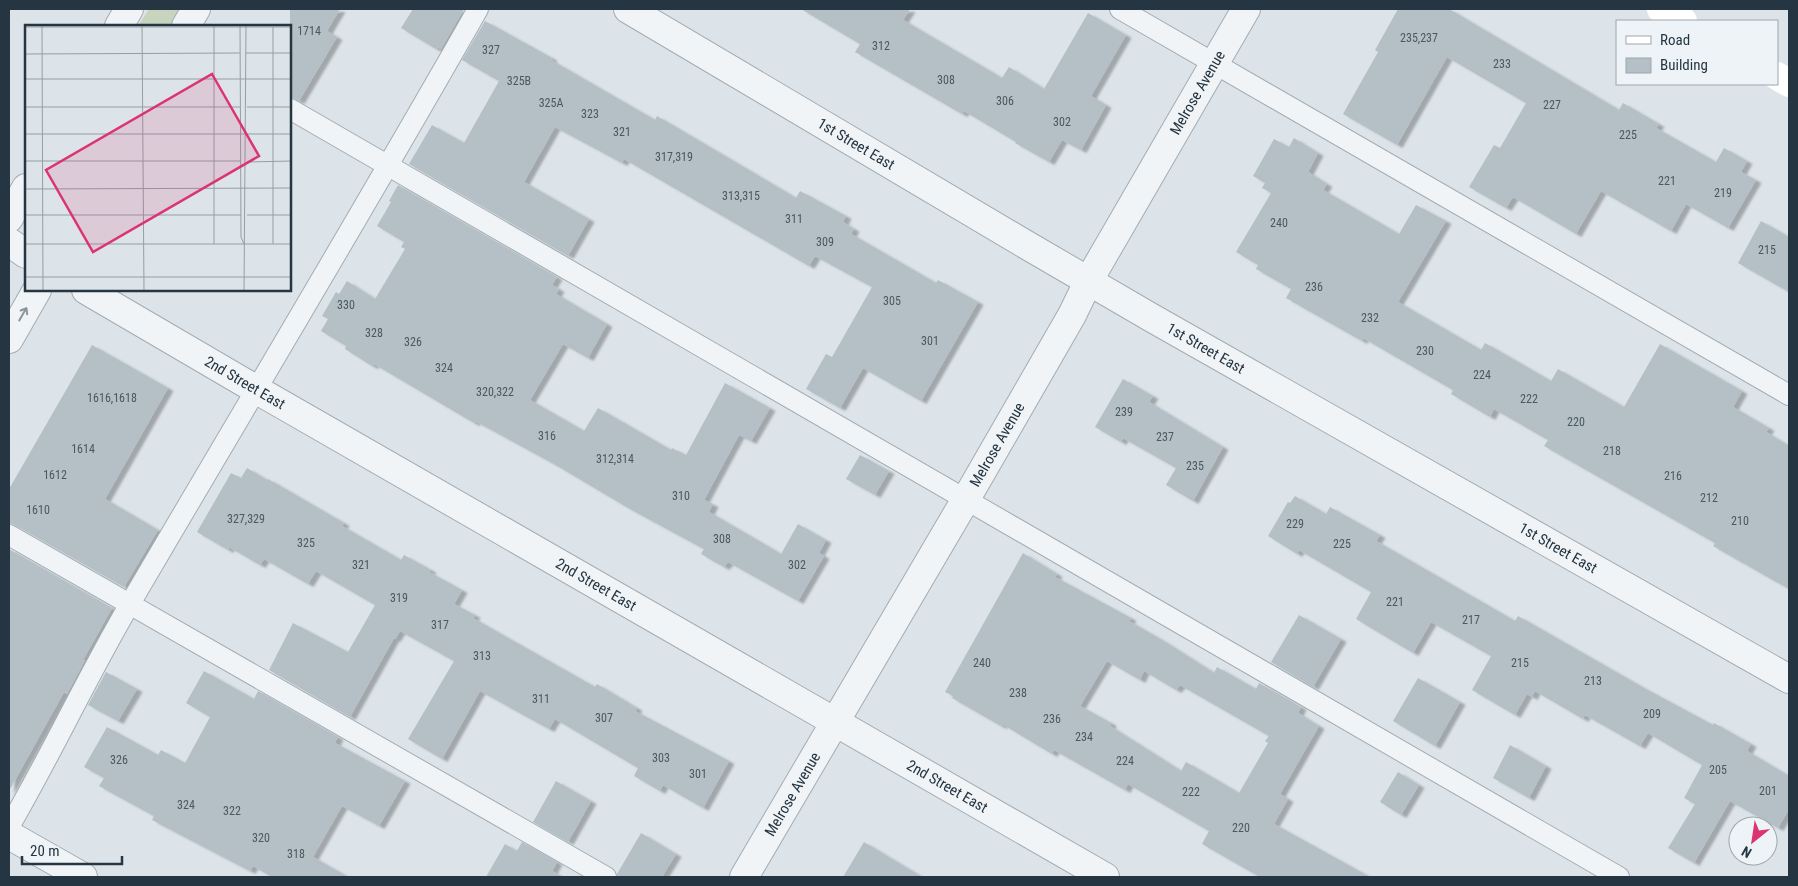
<svg xmlns="http://www.w3.org/2000/svg" width="1798" height="886" viewBox="0 0 1798 886" font-family="'Roboto Condensed',sans-serif">
  <style>
    .green { fill: #c8d4bd }
    .building { fill: #b4bfc6; fill-rule: evenodd; filter: url(#shadow) }
    .lines { fill: none; stroke-linecap: round; stroke-linejoin: round }
    .service-casing { stroke: #a2acb3; stroke-width: 22 }
    .minor-casing { stroke: #a2acb3; stroke-width: 30 }
    .tertiary-casing { stroke: #a2acb3; stroke-width: 30 }
    .service { stroke: #f0f4f7; stroke-width: 20 }
    .minor { stroke: #f0f4f7; stroke-width: 28 }
    .tertiary { stroke: #f0f4f7; stroke-width: 28 }
    .secondary { stroke: #fff; stroke-width: 28 }
    .oneway { stroke: #8a949c }
    .labels { text-anchor: middle; dominant-baseline: central; stroke-width: 4.5; stroke-linejoin: round; paint-order: stroke }
    .number-label { font-size: 12px; fill: #495862 }
    .street-label { font-size: 15px; fill: #253541; stroke: #edf3f6 }
    .inset-road { fill: none; stroke: #939ea6; stroke-width: 1 }
    .view { fill: #dc3471; fill-opacity: 0.15; stroke: #dc3471; stroke-width: 2.5 }
    .inset-edge { fill: none; stroke: #253541; stroke-width: 2.5 }
  </style>
  <defs>
    <filter id="shadow"><feDropShadow dx="5.5" dy="3" stdDeviation="1" flood-color="#0004"/></filter>
  </defs>
  <rect width="100%" height="100%" fill="#dde4e9"/>
  <path class="green" d="M149 9H180L170 26H138Z"/>
  <g class="building">
    <path d="M290 9H340L327 31 337 37 299 101 290 97Z"/>
    <path d="M413 9H464L441 49 437 47 436 49 401 28Z"/>
    <path d="M801 9H910L903 20 1002 78 1009 67 1044 89 1088 13 1126 35 1091 96 1106 105 1081 150 1062 140 1049 162 1015 143 1016 142 964 111 962 114 855 52 860 44Z"/>
    <path d="M1398 9H1449L1619 110 1623 103 1659 124 1656 128 1716 162 1724 148 1747 161 1741 172 1756 180 1728 228 1686 204 1671 231 1601 191 1576 234 1513 197 1506 208 1469 187 1494 145 1500 148 1526 103 1447 57 1397 145 1343 114 1378 52 1375 50Z"/>
    <path d="M485 21 552 58 551 60 655 120 657 116 796 198 800 191 846 216 843 222 854 229 851 234 936 283 938 280 978 302 921 401 863 368 840 408 806 389 826 354 832 357 872 287 815 256 809 266 624 159 622 163 555 127 524 182 589 219 568 256 409 164 432 125 464 143 499 81 462 60Z"/>
    <path d="M1294 138 1318 153 1308 172 1327 184 1323 190 1399 234 1416 205 1446 221 1398 302 1481 350 1485 343 1551 381 1558 369 1624 407 1660 344 1742 391 1733 407 1769 428 1766 432 1789 446V589L1713 546 1715 543 1544 446 1548 440 1494 409 1490 417 1451 394 1453 390 1363 338 1362 341 1286 298 1291 289 1256 269 1258 265 1236 252 1271 193 1262 188 1265 183 1253 176 1274 139 1289 147Z"/>
    <path d="M398 185 557 277 552 285 559 289 556 294 607 324 588 358 563 344 530 400 584 431 598 408 671 450 672 448 686 455 725 383 770 408 751 441 739 435 704 500 713 504 709 512 781 554 798 524 826 540 819 553 824 556 798 601 728 562 724 567 701 554 704 549 630 509 554 464 475 421 474 423 374 364 372 366 345 349 346 346 321 331 328 319 322 316 336 292 339 294 347 281 375 299 405 249 401 247 404 242 377 226 391 202 389 201Z"/>
    <path d="M1761 221 1789 237V292L1738 263Z"/>
    <path d="M92 345 168 388 105 499 158 530 124 587 15 525 9 523V489Z"/>
    <path d="M1123 379 1153 396 1149 402 1223 447 1193 501 1166 485 1176 468 1123 438 1121 442 1095 427Z"/>
    <path d="M860 455 889 471 875 495 846 479Z"/>
    <path d="M247 468 267 480 268 479 344 523 342 526 401 560 404 555 431 570 429 572 462 590 454 604 475 615 473 618 595 687 597 684 637 708 635 711 729 761 703 808 663 785 660 791 634 776 638 768 555 719 549 729 480 691 442 759 408 739 454 661 400 631 395 639 394 638 350 717 269 670 293 623 348 652 375 605 316 571 308 584 264 559 260 565 229 547 228 550 197 532 231 473 241 478Z"/>
    <path d="M1295 496 1326 514 1330 507 1380 535 1376 541 1515 621 1518 616 1644 688 1713 725 1714 723 1751 744 1747 751 1789 776V809L1778 828 1730 801 1694 863 1668 848 1695 804 1684 798 1702 765 1648 733 1640 746 1585 715 1583 719 1535 691 1532 697 1527 694 1515 715 1472 690 1491 656 1431 622 1413 653 1356 619 1371 592 1299 550 1297 554 1268 536 1288 502 1290 503Z"/>
    <path d="M9 549 112 608 83 660H85L67 694 64 692 9 791Z"/>
    <path d="M1023 553 1057 574 1055 577 1131 618 1129 621 1162 640 1214 673 1217 667 1256 689 1259 683 1301 707 1298 713 1319 726 1280 794 1288 799 1274 824 1370 877H1260L1202 844 1209 831 1128 784 1125 790 1054 750 1052 754 1002 724 1001 726 952 698 953 696 945 692ZM1107 661 1140 680 1144 671 1176 690 1180 685 1269 736 1265 741 1268 743 1239 793 1186 762 1181 771 1110 726 1111 723 1080 706Z"/>
    <path d="M1299 615 1341 639 1313 687 1271 662Z"/>
    <path d="M204 671 254 699 258 691 338 737 335 743 405 781 379 826 342 806 313 857 348 877H272L253 866 250 871 152 820 154 816 99 786 104 778 84 767 107 727 158 755 161 750 185 763 210 717 186 703Z"/>
    <path d="M106 672 137 689 118 721 88 705Z"/>
    <path d="M1418 678 1460 702 1435 746 1393 721Z"/>
    <path d="M1510 745 1546 766 1529 798 1493 778Z"/>
    <path d="M1398 772 1419 785 1401 815 1380 802Z"/>
    <path d="M556 781 591 801 568 842 533 822Z"/>
    <path d="M641 833 676 854 662 877H618L617 874Z"/>
    <path d="M522 842 557 862 552 871 563 877H486L505 844 517 851Z"/>
    <path d="M864 842 922 877H843Z"/>
  </g>
  <g class="lines">
    <defs>
      <g id="service">
        <path d="M1120 9 1789 395"/>
        <path d="M290 109 1619 877"/>
        <path d="M9 535 606 877"/>
        <path d="M9 827C52 753 88 675 131 602 247 404 365 208 478 9"/>
      </g>
      <g id="minor">
        <path id="s1" d="M628 9 1030 247 1152 318 1789 679"/>
        <path d="M9 242 26 254"/>
        <path id="s2" d="M86 290 257 390 1105 877"/>
        <path d="M9 835 83 877"/>
        <path id="s3" d="M744 877 966 499 1072 315 1089 280 1246 9"/>
      </g>
      <g id="tertiary">
        <path d="M119 26 129 9"/>
        <path d="M186 26 196 9"/>
        <path d="M9 218 26 188"/>
        <path d="M9 339 37 290"/>
      </g>
    </defs>
    <use href="#service" class="service-casing"/>
    <use href="#minor" class="minor-casing"/>
    <use href="#tertiary" class="tertiary-casing"/>
    <use href="#service" class="service"/>
    <use href="#minor" class="minor"/>
    <use href="#tertiary" class="tertiary"/>
    <g class="secondary">
      <path d="M1661 9 1683 21"/>
      <path d="M1777 76 1789 83"/>
    </g>
  </g>
  <defs><path id="oneway-shaft" d="M-6 0H5M1.5-3L5.5 0L1.5 3" fill="none" stroke-width="1.6" stroke-linecap="round" stroke-linejoin="round" transform="scale(1.25)"/></defs>
  <use class="oneway" href="#oneway-shaft" transform="translate(23 314) rotate(-60)"/>
  <g class="labels">
    <g class="number-label">
      <text x="309" y="31">1714</text>
      <text x="1419" y="38">235,237</text>
      <text x="881" y="46">312</text>
      <text x="491" y="50">327</text>
      <text x="1502" y="64">233</text>
      <text x="946" y="80">308</text>
      <text x="519" y="81">325B</text>
      <text x="1005" y="101">306</text>
      <text x="551" y="103">325A</text>
      <text x="1552" y="105">227</text>
      <text x="590" y="114">323</text>
      <text x="1062" y="122">302</text>
      <text x="622" y="132">321</text>
      <text x="1628" y="135">225</text>
      <text x="674" y="157">317,319</text>
      <text x="1667" y="181">221</text>
      <text x="1723" y="193">219</text>
      <text x="741" y="196">313,315</text>
      <text x="794" y="219">311</text>
      <text x="1279" y="223">240</text>
      <text x="825" y="242">309</text>
      <text x="1767" y="250">215</text>
      <text x="1314" y="287">236</text>
      <text x="892" y="301">305</text>
      <text x="346" y="305">330</text>
      <text x="1370" y="318">232</text>
      <text x="374" y="333">328</text>
      <text x="930" y="341">301</text>
      <text x="413" y="342">326</text>
      <text x="1425" y="351">230</text>
      <text x="444" y="368">324</text>
      <text x="1482" y="375">224</text>
      <text x="495" y="392">320,322</text>
      <text x="112" y="398">1616,1618</text>
      <text x="1529" y="399">222</text>
      <text x="1124" y="412">239</text>
      <text x="1576" y="422">220</text>
      <text x="547" y="436">316</text>
      <text x="1165" y="437">237</text>
      <text x="83" y="449">1614</text>
      <text x="1612" y="451">218</text>
      <text x="615" y="459">312,314</text>
      <text x="1195" y="466">235</text>
      <text x="55" y="475">1612</text>
      <text x="1673" y="476">216</text>
      <text x="681" y="496">310</text>
      <text x="1709" y="498">212</text>
      <text x="38" y="510">1610</text>
      <text x="246" y="519">327,329</text>
      <text x="1740" y="521">210</text>
      <text x="1295" y="524">229</text>
      <text x="722" y="539">308</text>
      <text x="306" y="543">325</text>
      <text x="1342" y="544">225</text>
      <text x="361" y="565">321</text>
      <text x="797" y="565">302</text>
      <text x="399" y="598">319</text>
      <text x="1395" y="602">221</text>
      <text x="1471" y="620">217</text>
      <text x="440" y="625">317</text>
      <text x="482" y="656">313</text>
      <text x="982" y="663">240</text>
      <text x="1520" y="663">215</text>
      <text x="1593" y="681">213</text>
      <text x="1018" y="693">238</text>
      <text x="541" y="699">311</text>
      <text x="1652" y="714">209</text>
      <text x="604" y="718">307</text>
      <text x="1052" y="719">236</text>
      <text x="1084" y="737">234</text>
      <text x="661" y="758">303</text>
      <text x="119" y="760">326</text>
      <text x="1125" y="761">224</text>
      <text x="1718" y="770">205</text>
      <text x="698" y="774">301</text>
      <text x="1768" y="791">201</text>
      <text x="1191" y="792">222</text>
      <text x="186" y="805">324</text>
      <text x="232" y="811">322</text>
      <text x="1241" y="828">220</text>
      <text x="261" y="838">320</text>
      <text x="296" y="854">318</text>
    </g>
    <g class="street-label">
      <text stroke="none"><textPath href="#s3" startOffset="906">Melrose Avenue</textPath></text>
      <text stroke="none"><textPath href="#s1" startOffset="265">1st Street East</textPath></text>
      <text stroke="none"><textPath href="#s1" startOffset="670">1st Street East</textPath></text>
      <text stroke="none"><textPath href="#s2" startOffset="184">2nd Street East</textPath></text>
      <text stroke="none"><textPath href="#s3" startOffset="501">Melrose Avenue</textPath></text>
      <text stroke="none"><textPath href="#s1" startOffset="1075">1st Street East</textPath></text>
      <text stroke="none"><textPath href="#s2" startOffset="589">2nd Street East</textPath></text>
      <text stroke="none"><textPath href="#s2" startOffset="994">2nd Street East</textPath></text>
      <text stroke="none"><textPath href="#s3" startOffset="96">Melrose Avenue</textPath></text>
    </g>
  </g>
  <g transform="translate(25 25)">
    <rect width="266" height="266" fill="#dde4e9"/>
    <path class="inset-road" d="M17 0 18 266M117 0 119 266M215 0 216 212 219 219M189 1V219M0 2H267M248 2V219M221 28H267M0 29 215 28M0 54H267M0 82H215M222 82H267M0 109H267M0 136H216M222 137 267 136M0 164 267 163M0 190H216M222 190H267M0 219H267M0 252H267M219 266 221 0"/>
    <path class="view" d="M187 49 234 131 68 227 21 145Z"/>
    <rect width="266" height="266" class="inset-edge"/>
  </g>
  <rect width="1798" height="886" fill="none" stroke="#253541" stroke-width="20"/>
  <rect x="1616" y="20" width="162" height="65" fill="#edf3f6" stroke="#9da7ae"/>
  <rect x="1626" y="36" width="25" height="8" fill="#ffffff" stroke="#9da7ae"/>
  <text x="1660" y="45" font-size="15" fill="#253541">Road</text>
  <rect x="1626" y="58" width="25" height="15" fill="#b4bfc6" stroke="#9da7ae"/>
  <text x="1660" y="70" font-size="15" fill="#253541">Building</text>
  <g transform="translate(1753 841) rotate(210)"><circle r="24" fill="#edf3f6" stroke="#9da7ae"/>
  <path d="M0-4L9 19L0 12L-9 19Z" fill="#dc3471"/>
  <text y="-8" font-size="14" font-weight="bold" text-anchor="middle" fill="#253541">N</text>
  </g>
  <path d="M22 856v8h100v-8" fill="none" stroke="#253541" stroke-width="2.5"/>
  <text x="30" y="856" font-size="15" fill="#253541" stroke="#edf3f6" stroke-width="4" paint-order="stroke">20 m</text>
</svg>
